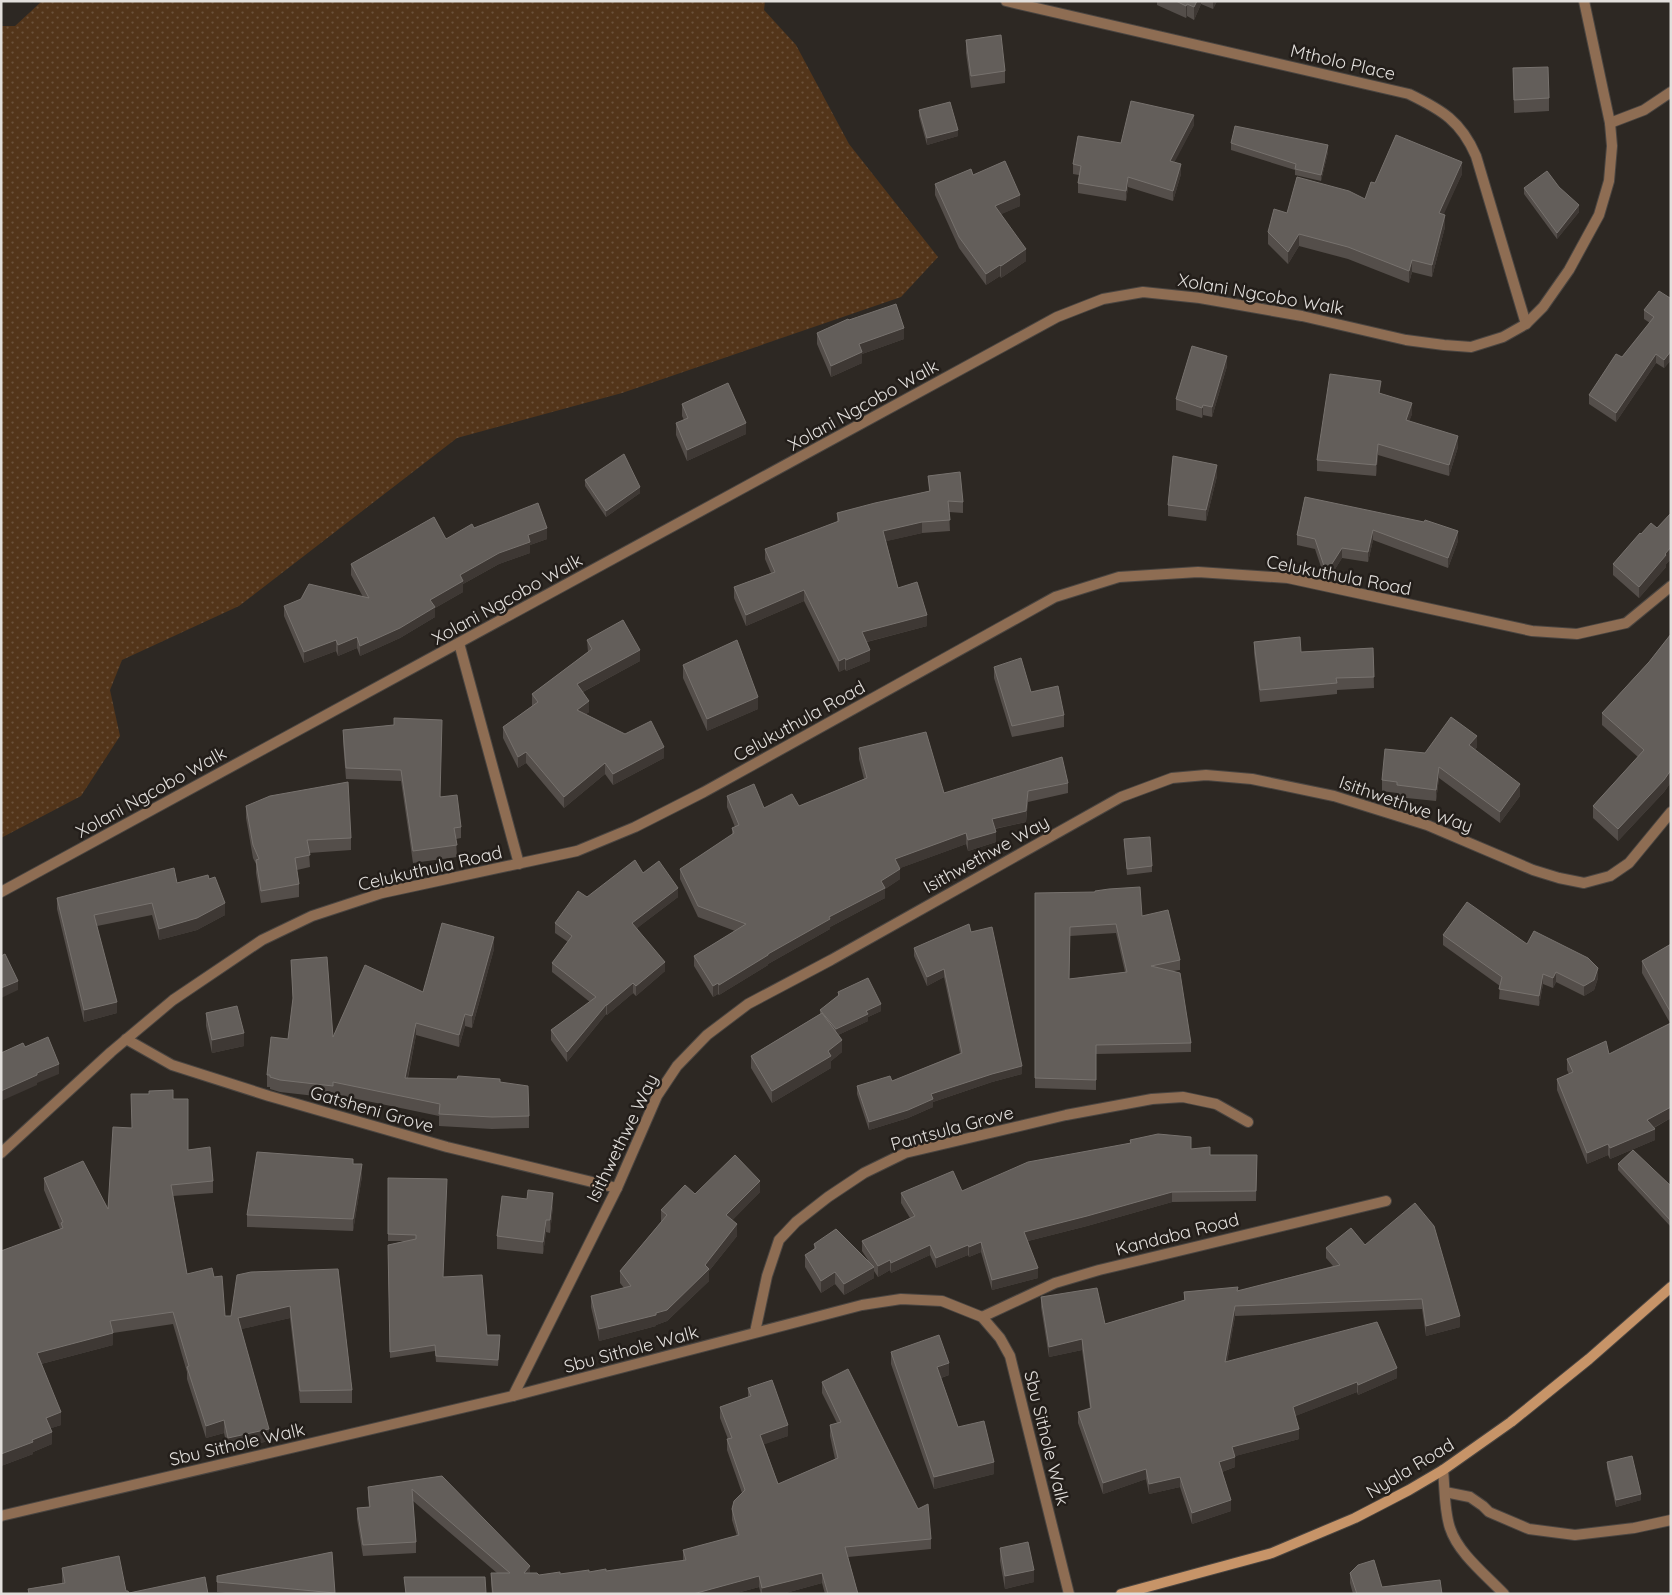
<svg xmlns="http://www.w3.org/2000/svg" width="1672" height="1595" viewBox="0 0 1672 1595" font-family="Quicksand,sans-serif">
  <style>
    .grass { fill: url(#grass-dots) }
    .lines { fill: none; stroke-linecap: round; stroke-linejoin: round }
    .lane-casing { stroke: #4a4541; stroke-width: 12 }
    .street-casing { stroke: #4a4541; stroke-width: 12 }
    .secondary-casing { stroke: #4a4541; stroke-width: 12 }
    .lane { stroke: #8e6d53; stroke-width: 10 }
    .street { stroke: #8e6d53; stroke-width: 10 }
    .secondary { stroke: #c79468; stroke-width: 10 }
    .wall { fill: #544e4a; fill-rule: evenodd }
    .shaded-wall { fill: #3e3834 }
    .building { fill: #635e5a; stroke: #77726e; fill-rule: evenodd }
    .labels { text-anchor: middle; dominant-baseline: central; stroke-width: 5; stroke-linejoin: round; paint-order: stroke }
    .street-label { font-size: 18px; fill: #e2dfdc; stroke: #231e1a }
  </style>
  <defs>
    <pattern id="grass-dots" width="8" height="8" patternUnits="userSpaceOnUse" patternTransform="scale(1.25)"><rect width="8" height="8" fill="#53351a"/><path d="M2 2h.1M6 6h.1" fill="none" stroke="#6b523b" stroke-width="1.8" stroke-linecap="round"/></pattern>
  </defs>
  <rect width="100%" height="100%" fill="#2d2823"/>
  <path class="grass" d="M42 1H765L764 10 796 45 849 144 938 257 901 297 622 393 457 438 239 606 122 660 110 690 120 736 81 796 1 838V26H15Z"/>
  <g class="lines">
    <defs>
      <path id="lane" d="M1445 1492 1470 1497 1483 1506 1489 1512 1529 1529 1575 1535 1634 1528 1671 1520"/>
      <g id="street">
        <path d="M1006 1 1409 94C1442 110 1461 121 1476 156L1526 324"/>
        <path d="M1610 123 1644 110 1671 92"/>
        <path d="M459 643 519 864"/>
        <path d="M1 892 1057 317 1103 299 1143 292 1200 298 1302 316 1406 340 1444 345 1471 347 1503 337 1526 324 1543 307 1569 270 1599 215 1609 181 1612 146 1610 123 1584 1"/>
        <path d="M126 1039 172 1065 269 1096 447 1147 617 1188"/>
        <path d="M1 1153 111 1052 173 1000 262 940 312 916 382 893 577 851 635 827 704 792 1055 597 1119 577 1198 572 1288 578 1532 631 1577 634 1626 623 1671 586"/>
        <path d="M982 1317 1055 1283 1099 1270 1386 1201"/>
        <path d="M755 1332 767 1276 779 1240 796 1222 828 1197 864 1173 905 1153 1066 1115 1152 1099 1183 1097 1216 1104 1248 1122"/>
        <path d="M513 1396 617 1188 657 1096 677 1066 707 1035 748 1004 831 960 1121 797 1172 778 1206 775 1252 779 1334 796 1427 825 1533 870 1559 878 1584 883 1610 876 1629 863 1671 812"/>
        <path d="M1443 1470C1445 1489 1444 1510 1450 1528 1458 1553 1486 1575 1504 1594"/>
        <path d="M1 1516 513 1396 862 1305 901 1299 942 1301 982 1317 1000 1338 1010 1356 1069 1594"/>
      </g>
      <path id="secondary" d="M1121 1594 1272 1553 1355 1518 1409 1490 1443 1470 1511 1422 1589 1359 1671 1287"/>
    </defs>
    <use href="#lane" class="lane-casing"/>
    <use href="#street" class="street-casing"/>
    <use href="#secondary" class="secondary-casing"/>
    <use href="#lane" class="lane"/>
    <use href="#street" class="street"/>
    <use href="#secondary" class="secondary"/>
  </g>
  <g class="wall">
    <path d="M1157 1H1217L1213 9 1201 4 1194 20 1187 16 1186 18 1157 5Z"/>
    <path d="M966 40 1005 71V83L971 88 966 53Z"/>
    <path d="M1513 68 1549 98V111L1514 113Z"/>
    <path d="M919 110 958 136 927 145 919 116Z"/>
    <path d="M1194 125 1174 162 1181 174 1173 201 1128 187 1126 201 1078 193V183L1079 175 1073 174V164L1121 143Z"/>
    <path d="M1231 143 1328 152 1321 181 1295 175V170L1231 150Z"/>
    <path d="M1462 174 1443 214 1445 227 1432 277 1412 272 1409 283 1348 259 1299 246 1288 264 1268 244V232L1287 213 1365 199 1375 183Z"/>
    <path d="M973 175 1020 206 1001 214 1026 261 1001 278 1000 276 986 285 959 248 935 195V184Z"/>
    <path d="M1559 187 1579 212 1557 239 1524 194V188Z"/>
    <path d="M1671 297V360L1664 368 1656 363 1616 422 1589 404V395L1622 357 1650 323 1644 319V310L1670 298Z"/>
    <path d="M849 320 904 339 862 354V363L831 377 817 344V333Z"/>
    <path d="M1227 366 1212 417 1203 415 1202 418 1176 410V399Z"/>
    <path d="M1380 394 1412 414 1409 421 1458 447 1449 476 1378 455 1376 476 1317 471V460Z"/>
    <path d="M682 404 746 434 687 461 676 435V423L684 420 682 416Z"/>
    <path d="M928 476 963 502V513L949 512 950 531 922 533 886 541 898 588 927 626 867 642 870 661 846 671 845 669 839 672 804 601 746 626 734 598V587L771 573 765 559V549L837 522V513L929 491Z"/>
    <path d="M1217 476 1206 521 1168 516V505Z"/>
    <path d="M585 480 640 493 606 517 585 486Z"/>
    <path d="M1305 497 1458 541 1448 568 1373 540 1368 562 1342 558 1328 580 1325 579 1315 549 1297 545V535Z"/>
    <path d="M1671 513V559L1666 564V567L1639 598 1613 575V564L1641 534 1657 528Z"/>
    <path d="M474 528 547 539 530 545V553L499 564 463 584V592L435 608V617L400 638 360 656 357 648 338 656 336 651 304 663 284 616V606L363 597 351 575V564L446 539Z"/>
    <path d="M1671 634V782L1664 792 1618 841 1593 818V806L1638 757 1602 725V713L1649 662Z"/>
    <path d="M587 640 640 661 583 692 589 712 586 714 664 758 613 785 605 774 564 808 526 763 518 768 503 738V727L532 706V694L588 652Z"/>
    <path d="M1254 642 1301 652 1373 648 1374 688 1337 690V694L1260 702 1254 653Z"/>
    <path d="M683 665 758 709 707 731 683 678Z"/>
    <path d="M994 667 1064 715V727L1012 737 994 678Z"/>
    <path d="M394 725 441 797 461 827V838L456 839 457 857 413 863 401 781 346 779 343 742V730Z"/>
    <path d="M1477 747 1475 750 1520 796 1500 823 1439 778 1436 801 1397 797V793L1382 791V780L1425 753Z"/>
    <path d="M859 748 944 793 1068 783V793L1028 802 1026 822 995 829 996 842 968 851 966 844 900 868V879L885 889V898L830 927V929L768 964V965L719 995 718 994 713 997 694 966V956L735 931 698 917 680 879V869L732 835V828L735 827 727 807V796L764 808 799 806 864 779 859 759Z"/>
    <path d="M246 806 351 838V850L309 853 310 867 297 870 299 884V897L261 903 256 873V864L253 858 246 818Z"/>
    <path d="M1124 839 1152 866V872L1127 875Z"/>
    <path d="M643 873 678 897 637 928 665 971 636 996 633 993 607 1015 606 1014 567 1062 551 1040V1030L590 1002 552 972V963L568 942 555 933V923L587 897Z"/>
    <path d="M177 883 225 915 197 930 159 940 152 915 97 926 117 1013 84 1022 57 909V898Z"/>
    <path d="M1035 893 1142 916 1180 960V970L1173 971 1191 1043V1052L1096 1054V1090L1035 1088ZM1116 933 1125 972 1069 979 1070 936Z"/>
    <path d="M971 932 1022 1074 992 1082 933 1102V1107L908 1118 869 1130 857 1094V1086L892 1081 960 1053 944 977 927 986 914 956V948Z"/>
    <path d="M1443 935 1527 944 1598 978 1594 990 1584 996 1556 982 1553 988 1543 984 1539 1006 1499 999 1500 986 1443 945Z"/>
    <path d="M1671 944V1118L1654 1128 1655 1140 1610 1159 1608 1155 1587 1164 1557 1090V1079L1569 1074 1567 1070V1059L1609 1054 1670 1023 1642 973V961Z"/>
    <path d="M494 949 472 1028 465 1026 459 1047 416 1035 408 1078 500 1082 529 1116V1128L492 1129 439 1126V1116L333 1094V1098L280 1092 270 1089V1087H267V1075L288 1039 293 1002 291 960 333 1037 423 992Z"/>
    <path d="M838 992 881 1011 868 1017V1021L838 1035 842 1052 831 1061V1068L772 1103 751 1068V1056L820 1014V1010L838 996Z"/>
    <path d="M206 1013 244 1046 212 1053 206 1026Z"/>
    <path d="M173 1099 188 1150 213 1181V1193L173 1196 187 1274 214 1277 225 1316H231L338 1269 352 1390V1403H300L290 1318 241 1329 269 1441 228 1450 224 1433 206 1438 187 1379V1372L173 1324 113 1333V1345L41 1364 61 1425 51 1428 52 1444 33 1452V1454L1 1466V1251L60 1229 44 1190V1178L108 1209 132 1128Z"/>
    <path d="M1130 1140 1191 1149 1210 1155H1257L1256 1201 1172 1202 1087 1226 1028 1241 1038 1278 992 1290 981 1252 969 1257 968 1255 936 1268 930 1255 891 1273 890 1270 878 1277 874 1271V1278L844 1295 835 1284 821 1293 805 1267V1255L814 1250V1244L868 1260 862 1251V1241L910 1218 901 1203V1193L962 1191 1130 1143Z"/>
    <path d="M353 1164 362 1176 353 1231 247 1227V1215Z"/>
    <path d="M1618 1164 1671 1186V1227L1618 1170Z"/>
    <path d="M388 1178 443 1277 487 1335 500 1342 498 1366 436 1362 435 1351 390 1358 388 1245 405 1241H388Z"/>
    <path d="M760 1192 732 1220 737 1236 709 1271V1281L667 1321 656 1325V1326L599 1341 591 1307V1296L624 1288 620 1283V1271L661 1222V1210L695 1194Z"/>
    <path d="M553 1206 550 1233 546 1232 543 1254 497 1249V1236Z"/>
    <path d="M1365 1245 1460 1327 1426 1336 1422 1309 1235 1316 1227 1362 1397 1378 1358 1395 1357 1392 1295 1416 1299 1439 1235 1456V1467L1222 1472 1231 1511 1192 1524 1180 1487 1149 1494 1146 1479 1103 1494 1078 1423V1412L1090 1409 1082 1350 1049 1357 1041 1307V1297L1105 1324 1184 1300V1292L1238 1291 1333 1266 1326 1258V1248Z"/>
    <path d="M891 1352 949 1375 941 1378 958 1427 994 1474 934 1489 891 1364Z"/>
    <path d="M822 1382 931 1539V1549L848 1557 858 1594H825L822 1583 782 1594H761L759 1587 733 1594H492L491 1584V1573H497L413 1501 416 1542V1553L363 1556 357 1519V1508L369 1507 368 1497V1487L442 1476 530 1573 539 1575 606 1571 683 1561V1550L737 1536 732 1520V1509L742 1493 727 1450V1439H728L720 1418V1407L748 1397V1388L788 1436 764 1444 778 1484 835 1459 830 1436V1425L837 1423 822 1393Z"/>
    <path d="M1607 1462 1641 1500 1616 1507 1607 1468Z"/>
    <path d="M1000 1548 1034 1582 1005 1589 1000 1561Z"/>
    <path d="M332 1552 335 1594H233L217 1592V1576Z"/>
    <path d="M62 1568 126 1591 129 1593 28 1594V1589L62 1583Z"/>
    <path d="M1350 1573 1382 1587 1442 1594H1353L1350 1583Z"/>
  </g>
  <g class="shaded-wall">
    <path d="M1197 1H1201V4L1194 20V7Z"/>
    <path d="M1213 1H1217L1213 9Z"/>
    <path d="M1187 4V16L1186 18V6Z"/>
    <path d="M1194 115V125L1170 171V161Z"/>
    <path d="M958 130V136L927 145V138Z"/>
    <path d="M1328 145V152L1321 181V175Z"/>
    <path d="M1462 162V174L1439 225V213Z"/>
    <path d="M1181 164V174L1173 201V191Z"/>
    <path d="M1128 177V187L1126 201V191Z"/>
    <path d="M1020 195V206L995 217V206Z"/>
    <path d="M1579 205V212L1557 239V233Z"/>
    <path d="M1445 215V227L1432 277V265Z"/>
    <path d="M1299 234V246L1288 264V252Z"/>
    <path d="M1026 249V261L1001 278V266Z"/>
    <path d="M1412 260V272L1409 283V271Z"/>
    <path d="M1000 265V276L986 285V274Z"/>
    <path d="M904 328V339L862 354V363L831 377V366L859 344Z"/>
    <path d="M1671 351V360L1664 368V360Z"/>
    <path d="M1656 354V363L1616 422V413Z"/>
    <path d="M1227 356V366L1212 417V407Z"/>
    <path d="M1412 403V414L1406 431V420Z"/>
    <path d="M1203 405V415L1202 418V408Z"/>
    <path d="M746 423V434L687 461V450Z"/>
    <path d="M1458 436V447L1449 476V465Z"/>
    <path d="M1378 444V455L1376 476V465Z"/>
    <path d="M1217 465V476L1206 521V510Z"/>
    <path d="M640 487V493L606 517V511Z"/>
    <path d="M922 522V533L883 542V531Z"/>
    <path d="M547 528V539L530 545V553L499 564 463 584V592L435 608V617L400 638 360 656V646L430 600 460 575 528 535Z"/>
    <path d="M1373 530V540L1368 562V552Z"/>
    <path d="M1458 531V541L1448 568V558Z"/>
    <path d="M1670 539H1671V559L1666 564V567L1639 598V587L1665 554Z"/>
    <path d="M1342 548V558L1328 580V570Z"/>
    <path d="M804 590V601L746 626V615Z"/>
    <path d="M927 615V626L862 643V632Z"/>
    <path d="M357 637V648L338 656V645Z"/>
    <path d="M336 640V651L304 663V652Z"/>
    <path d="M640 650V661L577 695V684Z"/>
    <path d="M870 650V661L846 671V660Z"/>
    <path d="M845 658V669L839 672V661Z"/>
    <path d="M758 697V709L707 731V719Z"/>
    <path d="M589 701V712L577 721V710Z"/>
    <path d="M1477 736V747L1469 757V745Z"/>
    <path d="M664 747V758L613 785V774Z"/>
    <path d="M526 752V763L518 768V757Z"/>
    <path d="M605 763V774L564 808V797Z"/>
    <path d="M1439 767V778L1436 801V790Z"/>
    <path d="M1671 770V782L1664 792 1618 841V829Z"/>
    <path d="M1520 784V796L1500 823V812Z"/>
    <path d="M1028 791 1026 822 992 829V819Z"/>
    <path d="M996 832V842L968 851V840Z"/>
    <path d="M966 833V844L895 870V859Z"/>
    <path d="M900 869V879L885 889V898L830 927V929L768 964V965L719 995V985L768 954 829 917 881 881Z"/>
    <path d="M678 888V897L632 932V923Z"/>
    <path d="M225 903V915L197 930 159 940V929Z"/>
    <path d="M494 937V949L472 1028V1016Z"/>
    <path d="M665 962V971L636 996V986Z"/>
    <path d="M1598 968V978L1594 990 1584 996V986Z"/>
    <path d="M944 969V977L927 986V977Z"/>
    <path d="M1556 972V982L1553 988V978Z"/>
    <path d="M1543 974V984L1539 1006V996Z"/>
    <path d="M18 981V990L1 998V988Z"/>
    <path d="M633 983V993L607 1015V1005Z"/>
    <path d="M718 983V994L713 997V986Z"/>
    <path d="M117 1002V1013L84 1022V1010Z"/>
    <path d="M881 1004V1011L868 1017V1021L836 1036V1029L866 1011Z"/>
    <path d="M606 1005V1014L567 1062V1052Z"/>
    <path d="M465 1014V1026L459 1047V1035Z"/>
    <path d="M416 1023V1035L405 1090V1078Z"/>
    <path d="M244 1033V1046L212 1053V1040Z"/>
    <path d="M842 1040V1052L831 1061V1068L772 1103V1091Z"/>
    <path d="M59 1064V1074L37 1083V1085L1 1101V1091L37 1073Z"/>
    <path d="M1022 1066V1074L992 1082 933 1102V1107L908 1118 869 1130V1122L931 1094 992 1074Z"/>
    <path d="M1671 1107V1118L1647 1131V1120Z"/>
    <path d="M1655 1129V1140L1610 1159V1148Z"/>
    <path d="M1608 1144V1155L1587 1164V1153Z"/>
    <path d="M362 1164V1176L353 1231V1219Z"/>
    <path d="M760 1181V1192L726 1227V1215Z"/>
    <path d="M1172 1192V1202L1087 1226 1024 1242V1232Z"/>
    <path d="M553 1193V1206L550 1233V1220Z"/>
    <path d="M546 1220V1232L543 1254V1242Z"/>
    <path d="M737 1224V1236L709 1271V1281L667 1321 656 1325V1326L599 1341V1329L656 1313 705 1265Z"/>
    <path d="M981 1242V1252L969 1257V1247Z"/>
    <path d="M930 1245V1255L891 1273V1263Z"/>
    <path d="M968 1245V1255L936 1268V1258Z"/>
    <path d="M890 1260V1270L878 1277V1266Z"/>
    <path d="M874 1267V1278L844 1295V1284Z"/>
    <path d="M1038 1268V1278L992 1290V1280Z"/>
    <path d="M835 1272V1284L821 1293V1281Z"/>
    <path d="M290 1306V1318L238 1330V1318Z"/>
    <path d="M1235 1306V1316L1225 1373V1362Z"/>
    <path d="M1460 1316V1327L1426 1336V1326Z"/>
    <path d="M113 1333V1345L37 1365V1353Z"/>
    <path d="M1082 1339V1350L1049 1357V1347Z"/>
    <path d="M949 1363V1375L937 1379V1367Z"/>
    <path d="M1397 1368V1378L1358 1395V1385Z"/>
    <path d="M1357 1382V1392L1293 1417V1407Z"/>
    <path d="M61 1412V1425L46 1430V1418Z"/>
    <path d="M224 1420V1433L206 1438V1426Z"/>
    <path d="M788 1425V1436L760 1446V1435Z"/>
    <path d="M269 1429V1441L228 1450V1438Z"/>
    <path d="M1299 1429V1439L1232 1457V1447Z"/>
    <path d="M52 1432V1444L33 1452V1454L1 1466V1454Z"/>
    <path d="M1235 1457V1467L1219 1473V1462Z"/>
    <path d="M994 1462V1474L934 1489V1477Z"/>
    <path d="M1146 1469V1479L1103 1494V1483Z"/>
    <path d="M1180 1477V1487L1149 1494V1484Z"/>
    <path d="M1641 1494V1500L1616 1507V1500Z"/>
    <path d="M1231 1500V1511L1192 1524V1513Z"/>
    <path d="M530 1566V1577L524 1573Z"/>
    <path d="M1034 1570V1582L1005 1589V1576Z"/>
    <path d="M822 1573V1583L782 1594H762V1588Z"/>
    <path d="M759 1576V1587L733 1594H693Z"/>
  </g>
  <g class="building">
    <path d="M1176 1H1197L1194 7 1187 4 1186 6Z"/>
    <path d="M1001 35 1005 71 971 76 966 40Z"/>
    <path d="M1548 67 1549 98 1514 100 1513 68Z"/>
    <path d="M1131 101 1194 115 1170 161 1181 164 1173 191 1128 177 1126 191 1078 183 1081 166 1073 164 1078 136 1121 143Z"/>
    <path d="M950 102 958 130 927 138 919 110Z"/>
    <path d="M1235 126 1328 145 1321 175 1295 169 1296 164 1231 143Z"/>
    <path d="M1396 135 1462 162 1439 213 1445 215 1432 265 1412 260 1409 271 1348 247 1299 234 1288 252 1268 232 1274 209 1287 213 1297 177 1349 191 1365 199 1371 182 1375 183Z"/>
    <path d="M1005 161 1020 195 995 206 1026 249 1001 266 1000 265 986 274 959 237 935 184 971 169 973 175Z"/>
    <path d="M1547 171 1559 187 1579 205 1557 233 1524 188Z"/>
    <path d="M1659 291 1670 298 1671 297V351L1664 360 1656 354 1616 413 1589 395 1616 354 1622 357 1654 317 1644 310Z"/>
    <path d="M896 304 904 328 859 344 862 352 831 366 817 333 848 319 849 320Z"/>
    <path d="M1192 346 1227 356 1212 407 1203 405 1202 408 1176 399Z"/>
    <path d="M1330 374 1381 381 1379 393 1412 403 1406 420 1458 436 1449 465 1378 444 1376 465 1317 460Z"/>
    <path d="M728 383 746 423 687 450 676 423 688 418 682 404Z"/>
    <path d="M624 454 640 487 606 511 585 480Z"/>
    <path d="M1173 456 1217 465 1206 510 1168 505Z"/>
    <path d="M960 472 963 502 948 501 950 520 922 522 883 531 898 588 917 582 927 615 862 632 870 650 846 660 845 658 839 661 804 590 746 615 734 587 775 572 765 549 839 521 837 513 875 503 930 491 928 476Z"/>
    <path d="M1305 497 1424 522 1425 520 1458 531 1448 558 1373 530 1368 552 1342 548 1328 570 1325 569 1315 539 1297 535Z"/>
    <path d="M538 503 547 528 528 535 530 542 499 553 460 575 463 581 430 600 435 607 400 628 360 646 357 637 338 645 336 640 304 652 284 606 301 599 309 584 369 598 351 564 434 517 446 539 472 524 474 528Z"/>
    <path d="M1671 513V547L1665 554 1666 555 1639 587 1613 564 1640 533 1641 534 1651 523 1657 528Z"/>
    <path d="M623 620 640 650 577 684 589 701 577 710 625 734 651 721 664 747 613 774 605 763 564 797 526 752 518 757 503 727 538 702 532 694 592 649 587 640Z"/>
    <path d="M1671 634V770L1664 780 1618 829 1593 806 1644 750 1602 713 1649 662Z"/>
    <path d="M1300 637 1301 652 1373 648 1374 677 1336 678 1337 683 1260 690 1254 642Z"/>
    <path d="M737 640 758 697 707 719 683 665Z"/>
    <path d="M1021 658 1031 692 1058 686 1064 715 1012 726 994 667Z"/>
    <path d="M1451 717 1477 736 1469 745 1520 784 1500 812 1439 767 1436 790 1397 785V782L1382 780 1385 749 1425 753Z"/>
    <path d="M394 718 442 720 440 797 457 795 461 827 454 828 457 845 413 851 401 770 346 768 343 730 394 725Z"/>
    <path d="M926 732 944 793 1062 757 1068 783 1028 791 1026 811 992 819 996 832 968 840 966 833 895 859 900 869 881 881 885 888 829 917 830 919 768 954V955L719 985 718 983 713 986 694 956 746 924 698 906 680 869 734 833 732 828 739 825 727 796 754 784 764 808 792 794 799 806 867 778 859 748Z"/>
    <path d="M348 782 351 838 307 840 310 855 295 858 299 884 261 891 256 860 259 859 253 845 246 806 270 796Z"/>
    <path d="M1150 837 1152 866 1127 869 1124 839Z"/>
    <path d="M635 860 643 873 659 861 678 888 632 923 665 962 636 986 633 983 607 1005H606L567 1052 551 1030 596 997 552 963 572 936 555 923 578 891 587 897Z"/>
    <path d="M174 868 177 883 208 875 209 879 215 877 225 903 197 918 159 929 152 903 94 915 117 1002 84 1010 57 898Z"/>
    <path d="M1140 887 1142 916 1168 910 1180 960 1151 966 1180 973 1191 1043 1096 1045V1080L1035 1078V893L1095 892V891L1109 889ZM1116 924 1127 972 1069 979 1070 927Z"/>
    <path d="M1467 902 1527 944 1534 931 1588 958 1598 968 1594 980 1584 986 1556 972 1553 978 1543 974 1539 996 1499 989 1502 977 1443 935Z"/>
    <path d="M442 923 494 937 472 1016 465 1014 459 1035 416 1023 405 1078 457 1079 458 1076 500 1079V1082L528 1086 529 1116 492 1117 439 1114 440 1104 333 1082V1086L280 1080 270 1077V1075H267L271 1037 288 1039 293 998 291 960 327 957 333 1037 365 965 423 992Z"/>
    <path d="M969 924 971 932 992 927 1022 1066 992 1074 931 1094 933 1099 908 1110 869 1122 857 1086 890 1076 892 1081 962 1053 944 969 927 977 914 948Z"/>
    <path d="M1671 944V1013L1642 961Z"/>
    <path d="M5 954 18 981 1 988V956Z"/>
    <path d="M868 978 881 1004 866 1011 868 1014 836 1029 820 1010 839 995 838 992Z"/>
    <path d="M237 1006 244 1033 212 1040 206 1013Z"/>
    <path d="M822 1013 842 1040 828 1051 831 1056 772 1091 751 1056Z"/>
    <path d="M1671 1023V1107L1647 1120 1655 1129 1610 1148 1608 1144 1587 1153 1557 1079 1573 1072 1567 1059 1606 1041 1609 1054Z"/>
    <path d="M48 1037 59 1064 37 1073V1075L1 1091V1053L23 1043 25 1047Z"/>
    <path d="M173 1090V1099H188V1150L210 1147 213 1181 171 1185 187 1274 212 1268 214 1277 222 1276 225 1316H231L237 1275 251 1272 338 1269 352 1390 300 1391 290 1306 238 1318 269 1429 228 1438 224 1420 206 1426 187 1367 189 1366 173 1312 110 1321 113 1333 37 1353 61 1412 46 1418 52 1432 32 1440 33 1442 1 1454V1251L63 1228 61 1223 63 1222 44 1178 83 1161 108 1209 113 1127 132 1128 131 1094H149V1091Z"/>
    <path d="M1158 1134 1191 1137V1149L1210 1147V1155H1257L1256 1191 1172 1192 1087 1216 1024 1232 1038 1268 992 1280 981 1242 969 1247 968 1245 936 1258 930 1245 891 1263 890 1260 878 1266 862 1241 915 1216 901 1193 953 1171 962 1191 1028 1162 1131 1143 1130 1140Z"/>
    <path d="M1633 1150 1671 1186V1221L1618 1164Z"/>
    <path d="M257 1152 353 1159V1164H362L353 1219 247 1215Z"/>
    <path d="M735 1155 760 1181 726 1215 737 1224 705 1265 709 1269 667 1310 656 1313V1315L599 1329 591 1296 631 1286 620 1271 667 1215 661 1210 685 1185 695 1194Z"/>
    <path d="M388 1178 447 1179 443 1277 482 1275 487 1335H500L498 1360 436 1356 435 1345 390 1352 388 1245 416 1239V1235L388 1234Z"/>
    <path d="M528 1190 553 1193 550 1220H546L543 1242 497 1236 502 1196 527 1199Z"/>
    <path d="M1415 1203 1434 1226 1460 1316 1426 1326 1422 1299 1235 1306 1225 1362 1377 1322 1397 1368 1358 1385 1357 1382 1293 1407 1299 1429 1232 1447 1235 1457 1219 1462 1231 1500 1192 1513 1180 1477 1149 1484 1146 1469 1103 1483 1078 1412 1091 1408 1082 1339 1049 1347 1041 1297 1097 1288 1105 1324 1185 1300 1184 1292 1238 1287 1237 1291 1340 1265 1326 1248 1351 1228 1365 1245Z"/>
    <path d="M836 1229 874 1267 844 1284 835 1272 821 1281 805 1255 816 1248 814 1244Z"/>
    <path d="M939 1335 949 1363 937 1367 958 1427 984 1421 994 1462 934 1477 891 1352Z"/>
    <path d="M848 1369 918 1509 928 1504 931 1539 845 1547 858 1594H828L822 1573 762 1588 759 1576 693 1594H493L491 1573H510L412 1489 416 1542 363 1545 357 1508 370 1507 368 1487 442 1476 530 1566 524 1573H537L539 1575 560 1572V1574L589 1570V1572L606 1569V1571L686 1560 683 1550 739 1535 732 1509 734 1501 745 1490 727 1439 732 1438 720 1407 751 1396 748 1388 772 1380 788 1425 760 1435 778 1484 838 1458 830 1425 841 1422 822 1382Z"/>
    <path d="M1632 1456 1641 1494 1616 1500 1607 1462Z"/>
    <path d="M1028 1542 1034 1570 1005 1576 1000 1548Z"/>
    <path d="M332 1552 335 1593 217 1582V1576Z"/>
    <path d="M119 1556 126 1591H128L129 1593 205 1577 208 1594H27L29 1593 28 1589 65 1583 62 1568Z"/>
    <path d="M1374 1560 1382 1587 1440 1580 1442 1594H1357L1350 1573 1358 1565Z"/>
    <path d="M404 1577H485L486 1593 478 1594H406Z"/>
  </g>
  <g class="labels">
    <g class="street-label">
      <text transform="translate(1343 62) rotate(13)">Mtholo Place</text>
      <text transform="translate(1261 294) rotate(10)">Xolani Ngcobo Walk</text>
      <text transform="translate(863 405) rotate(-29)">Xolani Ngcobo Walk</text>
      <text transform="translate(1339 575) rotate(11)">Celukuthula Road</text>
      <text transform="translate(507 599) rotate(-29)">Xolani Ngcobo Walk</text>
      <text transform="translate(799 721) rotate(-29)">Celukuthula Road</text>
      <text transform="translate(151 792) rotate(-29)">Xolani Ngcobo Walk</text>
      <text transform="translate(1406 804) rotate(19)">Isithwethwe Way</text>
      <text transform="translate(986 854) rotate(-29)">Isithwethwe Way</text>
      <text transform="translate(430 868) rotate(-13)">Celukuthula Road</text>
      <text transform="translate(372 1109) rotate(16)">Gatsheni Grove</text>
      <text transform="translate(952 1128) rotate(-15)">Pantsula Grove</text>
      <text transform="translate(622 1138) rotate(-64)">Isithwethwe Way</text>
      <text transform="translate(1177 1234) rotate(-14)">Kandaba Road</text>
      <text transform="translate(631 1349) rotate(-15)">Sbu Sithole Walk</text>
      <text transform="translate(1047 1438) rotate(76)">Sbu Sithole Walk</text>
      <text transform="translate(237 1444) rotate(-13)">Sbu Sithole Walk</text>
      <text transform="translate(1410 1468) rotate(-31)">Nyala Road</text>
    </g>
  </g>
  <rect width="1672" height="1595" fill="none" stroke="#e2dfdc" stroke-width="5"/>
</svg>
